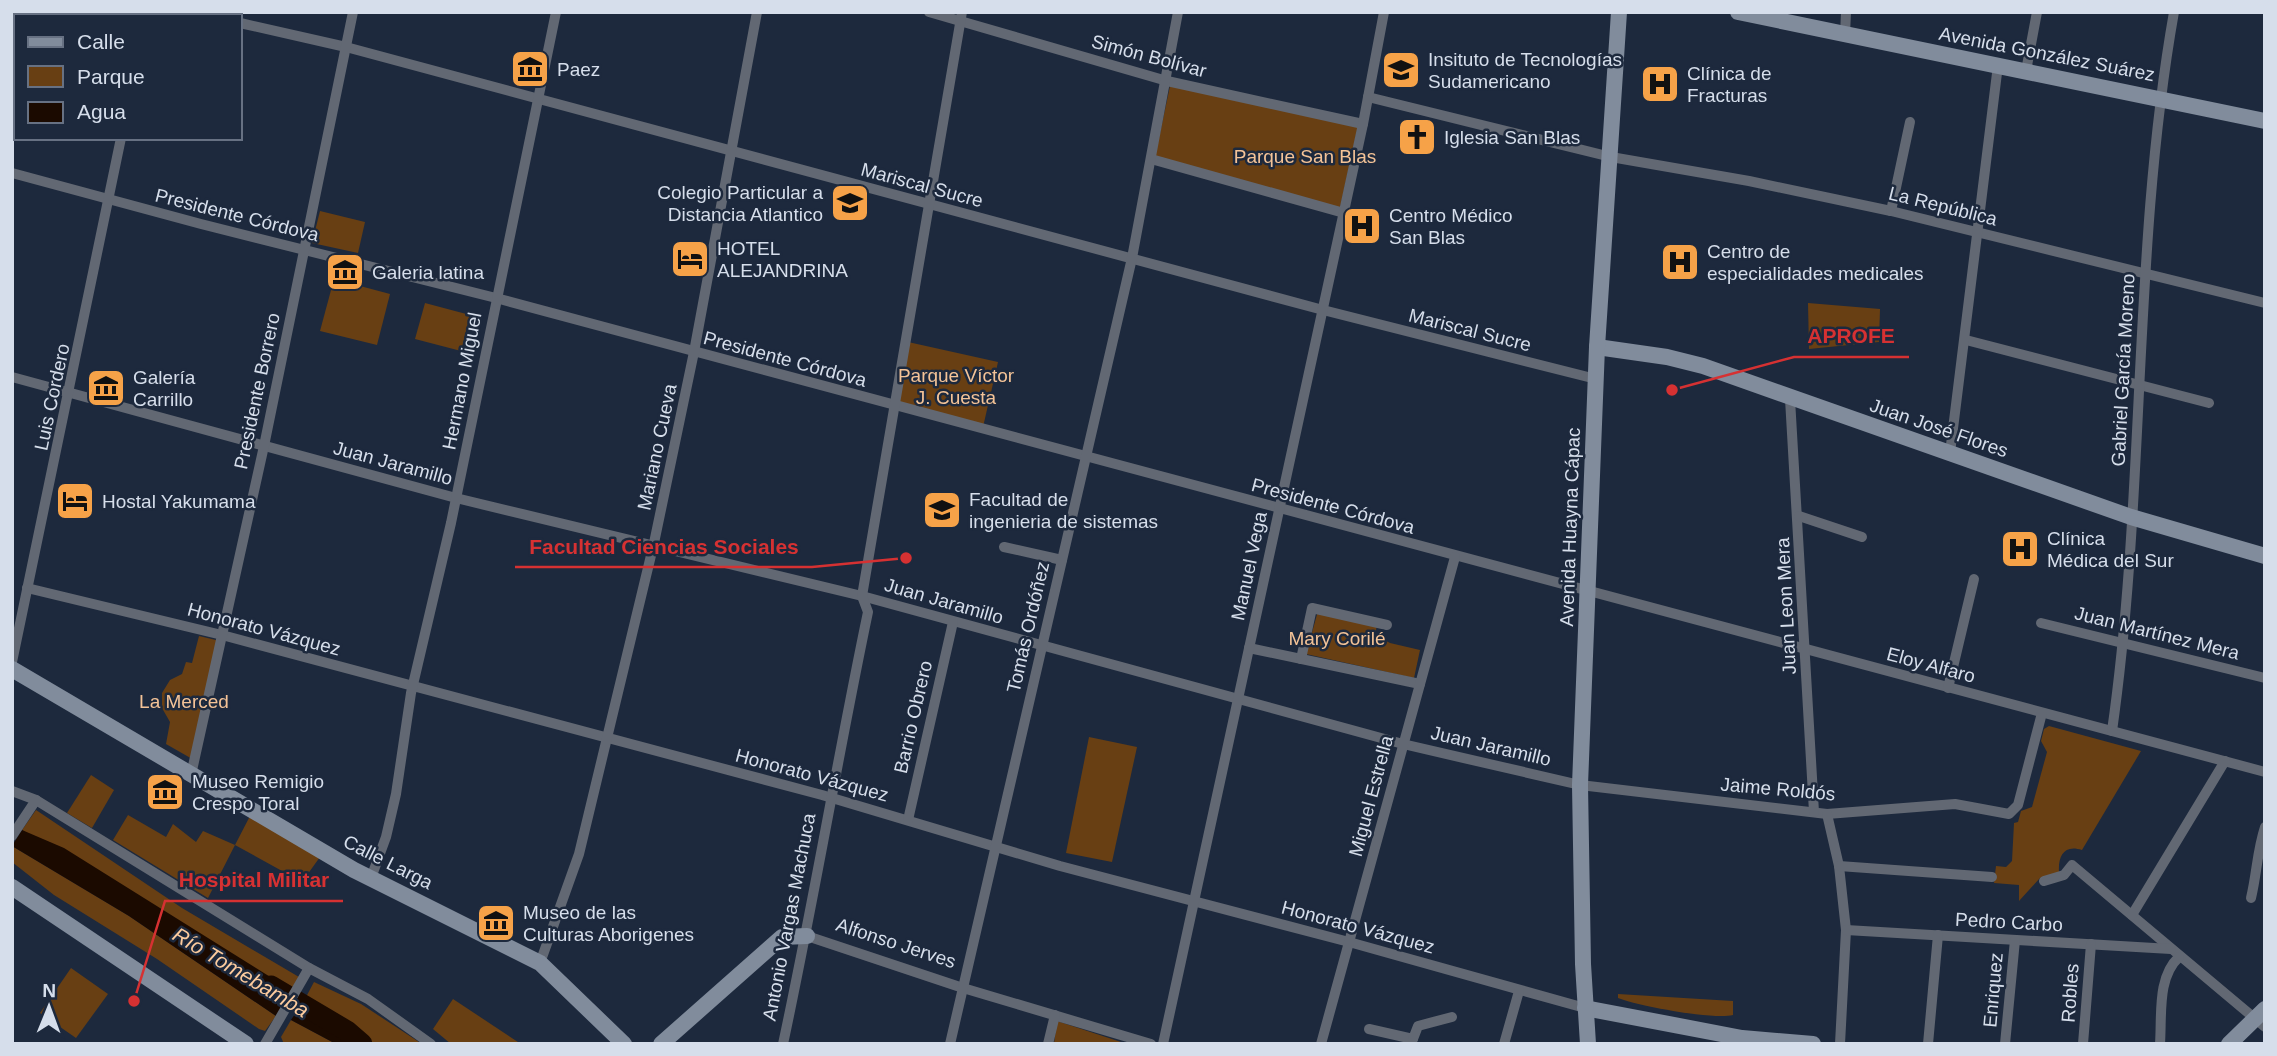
<svg xmlns="http://www.w3.org/2000/svg" width="2277" height="1056" viewBox="0 0 2277 1056" font-family="Helvetica,sans-serif">
  <style>
    .green { fill: #683f13 }
    .water { fill: #1b0a00 }
    .lines { fill: none; stroke-linecap: round; stroke-linejoin: round }
    .river { stroke: #1b0a00; stroke-width: 21 }
    .street { stroke: #626873; stroke-width: 10 }
    .secondary { stroke: #818c9c; stroke-width: 16 }
    .labels { text-anchor: middle; dominant-baseline: central; stroke-width: 5; stroke-linejoin: round; paint-order: stroke }
    .street-label { font-size: 19px; fill: #d6deeb; stroke: #1d293d }
    .poi-label { font-size: 19px; fill: #d6deeb; stroke: #1d293d; text-anchor: start }
    .park-label { font-size: 19px; fill: #f4c397; stroke: #1d293d }
    .water-label { font-size: 21px; font-style: italic; fill: #fccb9e; stroke: #1d293d }
    .leader { fill: none; stroke: #d63132; stroke-width: 2.5 }
    .callout-dot { fill: #d63132; stroke: #1d293d; stroke-width: 2.5 }
    .callout-label { font-size: 21px; text-anchor: middle; font-weight: bold; fill: #d63132; stroke: #1d293d; stroke-width: 5; stroke-linejoin: round; paint-order: stroke }
  </style>
  <rect width="100%" height="100%" fill="#1d293d"/>
  <g class="green">
    <path d="M1170 86 1358 126 1340 208 1155 157Z"/>
    <path d="M320 211 365 222 358 253 312 243Z"/>
    <path d="M334 279 390 294 377 345 320 331Z"/>
    <path d="M425 303 470 315 461 351 415 339Z"/>
    <path d="M1808 303 1880 309 1879 342 1809 349Z"/>
    <path d="M908 342 998 362 983 427 897 405Z"/>
    <path d="M1318 611 1377 625 1375 635 1390 643 1420 650 1414 678 1306 654Z"/>
    <path d="M199 636 220 641 194 760 166 744 170 722 162 708V693L170 680 182 674 186 662 192 663Z"/>
    <path d="M2049 726 2141 751 2082 850C2064 844 2058 856 2059 872L2040 878 2019 901V885L1994 883 1996 866 2006 867 2012 861 2014 823 2018 822 2021 811 2032 807 2047 752 2041 741 2044 729Z"/>
    <path d="M1089 737 1137 747 1112 862 1066 853Z"/>
    <path d="M91 775 114 790 92 828 67 813Z"/>
    <path d="M36 810 182 908 299 977 291 990 22 830Z"/>
    <path d="M128 815 166 837 173 824 196 842 203 831 235 845 250 816 320 857 302 882 235 845 208 898 113 840Z"/>
    <path d="M12 846 129 916 276 1016 265 1031 259 1029 157 959 54 895 12 862Z"/>
    <path d="M71 968 108 994 76 1038 40 1013Z"/>
    <path d="M314 982 361 1004 422 1044H375L306 997Z"/>
    <path d="M1618 994 1733 1001V1015C1714 1020 1638 1006 1618 998Z"/>
    <path d="M453 999 521 1044H451L433 1029Z"/>
    <path d="M291 1020 336 1044H284L281 1037Z"/>
    <path d="M1057 1021 1127 1044H1054Z"/>
  </g>
  <g class="water">
    <path d="M22 830 64 848 291 990 276 1016 129 916 12 846Z"/>
    <path d="M306 997 375 1044H336L291 1020Z"/>
  </g>
  <g class="lines">
    <path class="river" d="M271 986 347 1031 362 1044"/>
    <g class="street">
      <path d="M191 12 207 16"/>
      <path d="M929 12 1167 81 1363 124"/>
      <path d="M143 16V12"/>
      <path d="M240 23 346 47 1323 310 1596 379"/>
      <path d="M1845 35 1846 12"/>
      <path d="M2026 71 2037 12"/>
      <path d="M1368 97 1611 157 1749 181 1891 211 2265 303"/>
      <path d="M1151 159 1344 213"/>
      <path d="M12 173 201 224 496 298 2265 772"/>
      <path d="M1891 211 1910 122"/>
      <path d="M1966 340 2209 403"/>
      <path d="M12 377 456 498 862 596 1403 744 1580 785 1827 814 1955 804 2009 814 2018 805 2042 713"/>
      <path d="M1790 399 1814 812"/>
      <path d="M1950 453 1998 65"/>
      <path d="M1799 516 1862 537"/>
      <path d="M1004 547 1062 560"/>
      <path d="M27 588 222 635 822 795 1060 866 1349 942 1585 1008"/>
      <path d="M2041 623 2265 678"/>
      <path d="M1249 648 1420 684"/>
      <path d="M1301 659 1312 608 1387 625"/>
      <path d="M12 662 121 138"/>
      <path d="M1948 688 1974 579"/>
      <path d="M2112 731C2146 493 2132 249 2174 12"/>
      <path d="M191 775 264 446 353 12"/>
      <path d="M12 791 36 800 309 968 368 999 431 1044"/>
      <path d="M1827 814 1839 866 1846 930 1840 1044"/>
      <path d="M908 820 953 622"/>
      <path d="M12 836 36 800"/>
      <path d="M1839 866 1992 877"/>
      <path d="M371 878 386 837 396 794 411 693 451 523 556 12"/>
      <path d="M2044 881 2064 875 2072 865 2265 1027"/>
      <path d="M2251 898C2257 873 2257 851 2265 827"/>
      <path d="M2132 915 2225 761"/>
      <path d="M1846 930 2171 949"/>
      <path d="M807 936 963 988 1151 1044"/>
      <path d="M540 963 579 854 654 543 694 352 757 12"/>
      <path d="M1369 1029 1413 1039"/>
      <path d="M1413 1039 1418 1026 1452 1017"/>
      <path d="M265 1044 309 968"/>
      <path d="M783 1044C814 900 838 755 868 612L862 596 962 12"/>
      <path d="M950 1044 1132 258 1178 12"/>
      <path d="M1048 1044 1055 1015"/>
      <path d="M1163 1044 1363 124 1384 12"/>
      <path d="M1321 1044 1455 557"/>
      <path d="M1504 1044 1519 991"/>
      <path d="M1928 1044 1938 935"/>
      <path d="M2005 1044 2015 940"/>
      <path d="M2083 1044 2091 944"/>
      <path d="M2160 1044C2162 1015 2157 977 2179 957"/>
    </g>
    <g class="secondary">
      <path d="M1738 12 2265 121"/>
      <path d="M1597 347 1667 357 1703 366 2131 517 2265 556"/>
      <path d="M12 669 354 870 540 963 624 1044"/>
      <path d="M12 887 246 1044"/>
      <path d="M1585 1008 1742 1038 1813 1044"/>
      <path d="M661 1044 782 937 807 936"/>
      <path d="M1588 1044 1583 964 1580 785 1597 347 1619 12"/>
      <path d="M2229 1044 2265 1009"/>
    </g>
  </g>
  <defs>
    <symbol id="museum-square" viewBox="-11 -11 22 22"><rect x="-9" y="-9" width="18" height="18" rx="4" fill="#f6a248" stroke="#1d293d"/><path d="M0-6L6-3V-2H-6V-3ZM-5-1h2V3h-2ZM-1-1h2V3h-2ZM3-1h2V3H3ZM-6 4H6V6H-6Z" fill="#111"/></symbol>
    <symbol id="university-square" viewBox="-11 -11 22 22"><rect x="-9" y="-9" width="18" height="18" rx="4" fill="#f6a248" stroke="#1d293d"/><path d="M0-5L7-2L0 1L-7-2ZM-4 1L0 2.5L4 1V4Q0 6-4 4Z" fill="#111"/></symbol>
    <symbol id="hospital-square" viewBox="-11 -11 22 22"><rect x="-9" y="-9" width="18" height="18" rx="4" fill="#f6a248" stroke="#1d293d"/><path d="M-5-5h3v3.5h4V-5h3V5h-3V1.5h-4V5h-3Z" fill="#111"/></symbol>
    <symbol id="church-square" viewBox="-11 -11 22 22"><rect x="-9" y="-9" width="18" height="18" rx="4" fill="#f6a248" stroke="#1d293d"/><path d="M-1.2-6h2.4v3.5h3.3v2.4h-3.3V6h-2.4V-.1h-3.3v-2.4h3.3Z" fill="#111"/></symbol>
    <symbol id="hotel-square" viewBox="-11 -11 22 22"><rect x="-9" y="-9" width="18" height="18" rx="4" fill="#f6a248" stroke="#1d293d"/><path d="M-6-4.5h1.5V1H6V5H4.5V3h-9V5H-6ZM-4 0a1.8 1.8 0 1 1 3.6 0ZM.5 0V-2.5h3Q6-2.5 6 0Z" fill="#111"/></symbol>
  </defs>
  <g fill-rule="evenodd">
    <use href="#museum-square" x="508" y="47" width="44" height="44"/>
    <use href="#university-square" x="1379" y="48" width="44" height="44"/>
    <use href="#hospital-square" x="1638" y="62" width="44" height="44"/>
    <use href="#church-square" x="1395" y="115" width="44" height="44"/>
    <use href="#university-square" x="828" y="181" width="44" height="44"/>
    <use href="#hospital-square" x="1340" y="204" width="44" height="44"/>
    <use href="#hotel-square" x="668" y="237" width="44" height="44"/>
    <use href="#hospital-square" x="1658" y="240" width="44" height="44"/>
    <use href="#museum-square" x="323" y="250" width="44" height="44"/>
    <use href="#museum-square" x="84" y="366" width="44" height="44"/>
    <use href="#hotel-square" x="53" y="479" width="44" height="44"/>
    <use href="#university-square" x="920" y="488" width="44" height="44"/>
    <use href="#hospital-square" x="1998" y="527" width="44" height="44"/>
    <use href="#museum-square" x="143" y="770" width="44" height="44"/>
    <use href="#museum-square" x="474" y="901" width="44" height="44"/>
  </g>
  <g class="labels">
    <g class="street-label">
      <text transform="translate(2047 54) rotate(11)">Avenida González Suárez</text>
      <text transform="translate(1149 56) rotate(15)">Simón Bolívar</text>
      <text transform="translate(922 185) rotate(15)">Mariscal Sucre</text>
      <text transform="translate(1943 206) rotate(14)">La República</text>
      <text transform="translate(237 215) rotate(14)">Presidente Córdova</text>
      <text transform="translate(1470 330) rotate(14)">Mariscal Sucre</text>
      <text transform="translate(785 359) rotate(15)">Presidente Córdova</text>
      <text transform="translate(2123 370) rotate(-87)">Gabriel García Moreno</text>
      <text transform="translate(462 381) rotate(-79)">Hermano Miguel</text>
      <text transform="translate(257 391) rotate(-78)">Presidente Borrero</text>
      <text transform="translate(52 397) rotate(-78)">Luis Cordero</text>
      <text transform="translate(1939 428) rotate(19)">Juan José Flores</text>
      <text transform="translate(657 447) rotate(-78)">Mariano Cueva</text>
      <text transform="translate(393 463) rotate(15)">Juan Jaramillo</text>
      <text transform="translate(1333 506) rotate(15)">Presidente Córdova</text>
      <text transform="translate(1570 527) rotate(-88)">Avenida Huayna Cápac</text>
      <text transform="translate(1249 566) rotate(-78)">Manuel Vega</text>
      <text transform="translate(944 601) rotate(16)">Juan Jaramillo</text>
      <text transform="translate(1786 606) rotate(-93)">Juan Leon Mera</text>
      <text transform="translate(1028 627) rotate(-77)">Tomás Ordóñez</text>
      <text transform="translate(264 629) rotate(15)">Honorato Vázquez</text>
      <text transform="translate(2157 633) rotate(14)">Juan Martínez Mera</text>
      <text transform="translate(1931 665) rotate(15)">Eloy Alfaro</text>
      <text transform="translate(913 717) rotate(-77)">Barrio Obrero</text>
      <text transform="translate(1491 746) rotate(13)">Juan Jaramillo</text>
      <text transform="translate(812 775) rotate(15)">Honorato Vázquez</text>
      <text transform="translate(1778 789) rotate(5)">Jaime Roldós</text>
      <text transform="translate(1371 796) rotate(-75)">Miguel Estrella</text>
      <text transform="translate(388 862) rotate(27)">Calle Larga</text>
      <text transform="translate(789 917) rotate(-79)">Antonio Vargas Machuca</text>
      <text transform="translate(2009 922) rotate(3)">Pedro Carbo</text>
      <text transform="translate(1358 927) rotate(15)">Honorato Vázquez</text>
      <text transform="translate(896 943) rotate(18)">Alfonso Jerves</text>
      <text transform="translate(1993 990) rotate(-85)">Enriquez</text>
      <text transform="translate(2070 993) rotate(-86)">Robles</text>
    </g>
    <g class="poi-label">
      <text x="1428" y="59">Insituto de Tecnologías<tspan x="1428" dy="22">Sudamericano</tspan></text>
      <text x="557" y="69">Paez</text>
      <text x="1687" y="73">Clínica de<tspan x="1687" dy="22">Fracturas</tspan></text>
      <text x="1444" y="137">Iglesia San Blas</text>
      <text x="823" y="192" text-anchor="end">Colegio Particular a<tspan x="823" dy="22">Distancia Atlantico</tspan></text>
      <text x="1389" y="215">Centro Médico<tspan x="1389" dy="22">San Blas</tspan></text>
      <text x="717" y="248">HOTEL<tspan x="717" dy="22">ALEJANDRINA</tspan></text>
      <text x="1707" y="251">Centro de<tspan x="1707" dy="22">especialidades medicales</tspan></text>
      <text x="372" y="272">Galeria latina</text>
      <text x="133" y="377">Galería<tspan x="133" dy="22">Carrillo</tspan></text>
      <text x="969" y="499">Facultad de<tspan x="969" dy="22">ingenieria de sistemas</tspan></text>
      <text x="102" y="501">Hostal Yakumama</text>
      <text x="2047" y="538">Clínica<tspan x="2047" dy="22">Médica del Sur</tspan></text>
      <text x="192" y="781">Museo Remigio<tspan x="192" dy="22">Crespo Toral</tspan></text>
      <text x="523" y="912">Museo de las<tspan x="523" dy="22">Culturas Aborigenes</tspan></text>
    </g>
    <g class="park-label">
      <text x="1305" y="156">Parque San Blas</text>
      <text x="956" y="375">Parque Víctor<tspan x="956" dy="22">J. Cuesta</tspan></text>
      <text x="1337" y="638">Mary Corilé</text>
      <text x="184" y="701">La Merced</text>
    </g>
    <g class="water-label">
      <text transform="translate(241 972) rotate(31)">Río Tomebamba</text>
    </g>
  </g>
  <path class="leader" d="M1672 390L1794 357H1909M906 558L812 567H515M134 1001L165 901H343"/>
  <g class="callout-dot">
    <circle cx="1672" cy="390" r="7"/>
    <circle cx="906" cy="558" r="7"/>
    <circle cx="134" cy="1001" r="7"/>
  </g>
  <g class="callout-label">
    <text x="1851" y="343">APROFE</text>
    <text x="664" y="554">Facultad Ciencias Sociales</text>
    <text x="254" y="887">Hospital Militar</text>
  </g>
  <rect width="2277" height="1056" fill="none" stroke="#d6deeb" stroke-width="28"/>
  <rect x="14" y="14" width="228" height="126" fill="#1d293d" stroke="#677183" stroke-width="2"/>
  <rect x="28" y="37" width="35" height="10" fill="#818c9c" stroke="#677183" stroke-width="2"/>
  <text x="77" y="49" font-size="21" fill="#d6deeb">Calle</text>
  <rect x="28" y="66" width="35" height="21" fill="#683f13" stroke="#677183" stroke-width="2"/>
  <text x="77" y="84" font-size="21" fill="#d6deeb">Parque</text>
  <rect x="28" y="102" width="35" height="21" fill="#1b0a00" stroke="#677183" stroke-width="2"/>
  <text x="77" y="119" font-size="21" fill="#d6deeb">Agua</text>
  <g transform="translate(49 1007) rotate(1)" stroke="#1d293d" stroke-width="5" paint-order="stroke">
  <path d="M0-5L12 26L0 18L-12 26Z" fill="#d6deeb"/>
  <text y="-10" font-size="19" font-weight="bold" text-anchor="middle" fill="#d6deeb">N</text>
  </g>
</svg>
